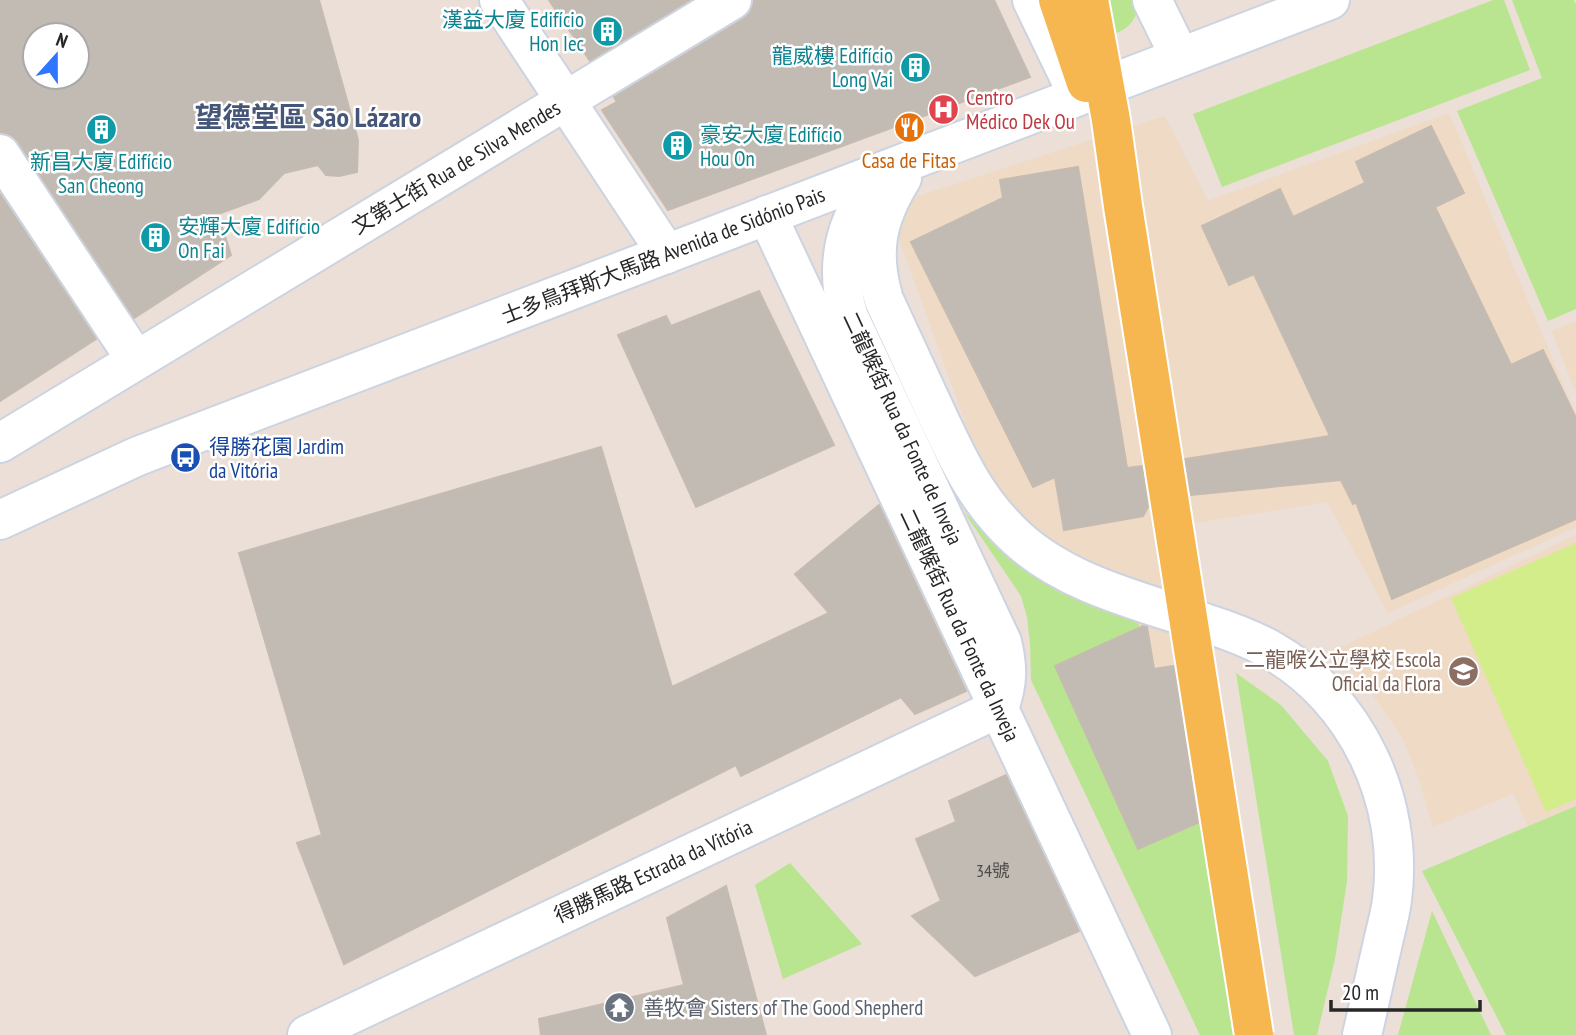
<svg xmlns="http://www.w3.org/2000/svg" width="1576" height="1035" viewBox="0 0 1576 1035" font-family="'PT Sans Narrow','Noto Sans SC',sans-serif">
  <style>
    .education { fill: #eedac5 }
    .green { fill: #b9e590 }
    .pitch { fill: #d2ed8a }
    .building { fill: #c2bbb3; stroke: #c5bbb1; stroke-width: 2; fill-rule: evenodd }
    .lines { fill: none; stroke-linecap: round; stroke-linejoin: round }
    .street-casing { stroke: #ccd3e1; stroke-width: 42 }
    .secondary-casing { stroke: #ccd3e1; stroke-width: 42 }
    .street { stroke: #fff; stroke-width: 38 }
    .secondary { stroke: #fff; stroke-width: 38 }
    .primary-bridge-casing { stroke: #fff; stroke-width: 42; stroke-linecap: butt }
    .primary-bridge { stroke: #f7b750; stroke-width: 38 }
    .labels { text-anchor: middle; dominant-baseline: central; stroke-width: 5; stroke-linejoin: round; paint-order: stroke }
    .number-label { font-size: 18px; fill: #4e4c4a }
    .culture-label { font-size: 21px; fill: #0d838f; stroke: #fff; text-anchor: end }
    .health-label { font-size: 21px; fill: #be3a42; stroke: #fff; text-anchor: start }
    .food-label { font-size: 21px; fill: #c56008; stroke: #fff }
    .street-label { font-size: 21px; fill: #272727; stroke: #fff }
    .transit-label { font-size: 21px; fill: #164399; stroke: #fff; text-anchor: start }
    .education-label { font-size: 21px; fill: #785e54; stroke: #fff; text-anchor: end }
    .worship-label { font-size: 21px; fill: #5b616d; stroke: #fff; text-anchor: start }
    .district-label { font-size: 28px; font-weight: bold; fill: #465679; stroke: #fff }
  </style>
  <rect width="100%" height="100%" fill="#ebdfd7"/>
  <g class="education">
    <path d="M1449 113 1576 415V527L1388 613 1327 502 1164 528 1210 832 1125 863 887 206 1165 116 1208 201Z"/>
    <path d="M1576 321V393L1552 331Z"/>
    <path d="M1576 535V812L1531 833 1513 794 1433 827 1419 780 1403 739 1370 691 1333 651Z"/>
  </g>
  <g class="green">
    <path d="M1062 0H1140C1137 17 1131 29 1113 34Z"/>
    <path d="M1493 0H1504L1530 70 1222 187 1193 114Z"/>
    <path d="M1512 0H1574L1576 4V309L1548 321 1457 111 1542 78Z"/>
    <path d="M964 512 1006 549 1137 606 1139 627 1055 667 1138 849 1203 822 1235 1035H1200L1031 680 1030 643 1027 617 1021 596Z"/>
    <path d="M1236 673 1281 705 1328 761 1348 816 1347 881 1335 959 1317 1035H1294Z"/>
    <path d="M1576 806V1035H1506L1422 871Z"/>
    <path d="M790 863 862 944 783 979 755 885Z"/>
    <path d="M1432 911 1491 1035H1398Z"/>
  </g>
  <path class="pitch" d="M1576 543V799L1546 812 1451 598Z"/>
  <g class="building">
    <path d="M0 0H319L358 140 357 172 339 176 326 175 318 165 284 173 259 199 218 214 231 255 134 318 18 142 10 135 0 132ZM35 35H77V77H35Z"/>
    <path d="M549 0H690L590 61Z"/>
    <path d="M754 0H994L1030 77 668 210 602 110 617 102 614 97 743 19 751 11Z"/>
    <path d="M1431 126 1464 193 1435 207 1511 365 1543 350 1576 418V519L1392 599 1356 502 1353 504 1341 480 1191 495 1185 459 1330 436 1254 274 1229 285 1202 226 1280 189 1293 217 1365 183 1356 162Z"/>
    <path d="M1078 167 1127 468 1142 466 1148 507 1143 516 1064 530 1055 477 1033 487 911 242 1003 198 1000 180Z"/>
    <path d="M0 194 96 339 0 401Z"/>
    <path d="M759 291 834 445 696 507 618 335 666 316 671 326Z"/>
    <path d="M601 447 672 687 829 613 795 574 879 505 966 691 915 714 901 697 741 776 736 765 344 964 297 843 322 835 239 553Z"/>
    <path d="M1143 626 1147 627 1154 669 1174 666 1198 823 1138 849 1055 666Z"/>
    <path d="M1006 775 1079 931 975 976 912 916 941 901 916 839 956 822 949 801Z"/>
    <path d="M726 886 766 1035H541L539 1019 684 985 667 918Z"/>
  </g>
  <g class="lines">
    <defs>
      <g id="street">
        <path d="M499 0 667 254"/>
        <path d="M0 154 136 360"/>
        <path d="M902 178C876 220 870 253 884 300 900 335 917 371 933 406 957 457 975 500 1018 539 1069 585 1141 601 1205 623 1227 630 1249 638 1269 649 1357 698 1405 802 1392 900 1390 916 1385 932 1382 947 1375 976 1369 1006 1362 1035"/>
        <path d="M767 215 1152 1035"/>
        <path d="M0 443 732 0"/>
        <path d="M307 1035 999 708C1008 684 1008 667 1002 642L848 315C832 256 848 198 902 164"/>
      </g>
      <g id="secondary">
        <path d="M1032 0 1073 85"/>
        <path d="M1152 0 1180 57"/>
        <path d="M0 520 138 456 1330 0"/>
      </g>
    </defs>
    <use href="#street" class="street-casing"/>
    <use href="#secondary" class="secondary-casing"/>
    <use href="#street" class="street"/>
    <use href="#secondary" class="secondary"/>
    <defs>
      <g id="primary-bridge">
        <path d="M1058 0 1086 83"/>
        <path d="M1089 0 1111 120 1123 206 1254 1035"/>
      </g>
    </defs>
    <use href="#primary-bridge" class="primary-bridge-casing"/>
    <use href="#primary-bridge" class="primary-bridge"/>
  </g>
  <defs>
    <symbol id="building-disc" viewBox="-11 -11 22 22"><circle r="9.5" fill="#0f9aa8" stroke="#fff"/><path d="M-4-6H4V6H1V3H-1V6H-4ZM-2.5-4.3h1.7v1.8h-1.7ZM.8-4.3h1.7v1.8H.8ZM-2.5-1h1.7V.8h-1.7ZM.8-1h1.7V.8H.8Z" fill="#fff"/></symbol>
    <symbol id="hospital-disc" viewBox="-11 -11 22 22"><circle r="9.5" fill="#e0444e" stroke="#fff"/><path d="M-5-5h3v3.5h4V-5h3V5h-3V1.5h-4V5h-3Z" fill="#fff"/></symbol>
    <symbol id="restaurant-disc" viewBox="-11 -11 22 22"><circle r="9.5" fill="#e8710a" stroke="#fff"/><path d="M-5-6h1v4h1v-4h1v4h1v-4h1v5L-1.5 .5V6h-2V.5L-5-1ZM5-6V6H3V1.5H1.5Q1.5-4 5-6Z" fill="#fff"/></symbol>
    <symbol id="bus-disc" viewBox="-11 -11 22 22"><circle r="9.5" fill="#1a4fb4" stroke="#fff"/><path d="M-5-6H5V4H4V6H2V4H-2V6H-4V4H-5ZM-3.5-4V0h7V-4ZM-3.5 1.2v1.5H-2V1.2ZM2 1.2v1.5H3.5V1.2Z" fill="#fff"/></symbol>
    <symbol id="school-disc" viewBox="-11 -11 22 22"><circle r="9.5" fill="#8d6e63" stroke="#fff"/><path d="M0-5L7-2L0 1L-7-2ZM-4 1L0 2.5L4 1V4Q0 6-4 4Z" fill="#fff"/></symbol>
    <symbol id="temple-disc" viewBox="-11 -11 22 22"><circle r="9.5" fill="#6b7280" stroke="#fff"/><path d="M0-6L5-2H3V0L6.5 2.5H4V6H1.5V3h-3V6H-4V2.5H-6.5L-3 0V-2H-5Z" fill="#fff"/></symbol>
  </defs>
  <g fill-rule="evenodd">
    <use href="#building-disc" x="590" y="14" width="35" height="35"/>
    <use href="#building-disc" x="898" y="50" width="35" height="35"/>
    <use href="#hospital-disc" x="926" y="92" width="35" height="35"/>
    <use href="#restaurant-disc" x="892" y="110" width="35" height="35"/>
    <use href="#building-disc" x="84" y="112" width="35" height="35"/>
    <use href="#building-disc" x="660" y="128" width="35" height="35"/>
    <use href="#building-disc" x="138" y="220" width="35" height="35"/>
    <use href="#bus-disc" x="168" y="440" width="35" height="35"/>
    <use href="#school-disc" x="1446" y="654" width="35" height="35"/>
    <use href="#temple-disc" x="602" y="990" width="35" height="35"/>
  </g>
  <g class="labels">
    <g class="number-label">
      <text x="993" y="870">34號</text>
    </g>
    <g class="culture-label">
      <text x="584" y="19">漢益大廈 Edifício<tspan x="584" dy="24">Hon Iec</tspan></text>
      <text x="893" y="55">龍威樓 Edifício<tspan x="893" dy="24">Long Vai</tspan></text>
      <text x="700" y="134" text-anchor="start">豪安大廈 Edifício<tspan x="700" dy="24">Hou On</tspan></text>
      <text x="101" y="161" text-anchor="middle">新昌大廈 Edifício<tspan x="101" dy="24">San Cheong</tspan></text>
      <text x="178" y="226" text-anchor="start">安輝大廈 Edifício<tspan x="178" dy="24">On Fai</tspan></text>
    </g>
    <g class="health-label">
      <text x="966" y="97">Centro<tspan x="966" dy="24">Médico Dek Ou</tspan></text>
    </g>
    <g class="food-label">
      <text x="909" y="160">Casa de Fitas</text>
    </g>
    <g class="street-label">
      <text transform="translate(456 167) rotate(-31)">文第士街 Rua de Silva Mendes</text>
      <text transform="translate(663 255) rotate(-21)">士多鳥拜斯大馬路 Avenida de Sidónio Pais</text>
      <text transform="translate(903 428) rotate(65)">二龍喉街 Rua da Fonte de Inveja</text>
      <text transform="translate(960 625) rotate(65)">二龍喉街 Rua da Fonte da Inveja</text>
      <text transform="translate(653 871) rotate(-25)">得勝馬路 Estrada da Vitória</text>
    </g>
    <g class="transit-label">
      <text x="209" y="446">得勝花園 Jardim<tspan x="209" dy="24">da Vitória</tspan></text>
    </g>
    <g class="education-label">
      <text x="1441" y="659">二龍喉公立學校 Escola<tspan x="1441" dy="24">Oficial da Flora</tspan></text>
    </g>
    <g class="worship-label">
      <text x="643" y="1007">善牧會 Sisters of The Good Shepherd</text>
    </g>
    <g class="district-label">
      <text x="308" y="116">望德堂區 São Lázaro</text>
    </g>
  </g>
  <g transform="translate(56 56) rotate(21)"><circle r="33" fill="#ffffff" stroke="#a9a9a9" stroke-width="2"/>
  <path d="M0-5L12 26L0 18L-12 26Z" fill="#2f75ff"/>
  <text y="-10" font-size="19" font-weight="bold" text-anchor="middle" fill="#272727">N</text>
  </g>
  <path d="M1331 1000v10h149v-10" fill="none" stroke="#272727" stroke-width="3.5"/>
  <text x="1342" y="1000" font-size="21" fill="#272727" stroke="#ffffff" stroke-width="5" paint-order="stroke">20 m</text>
</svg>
